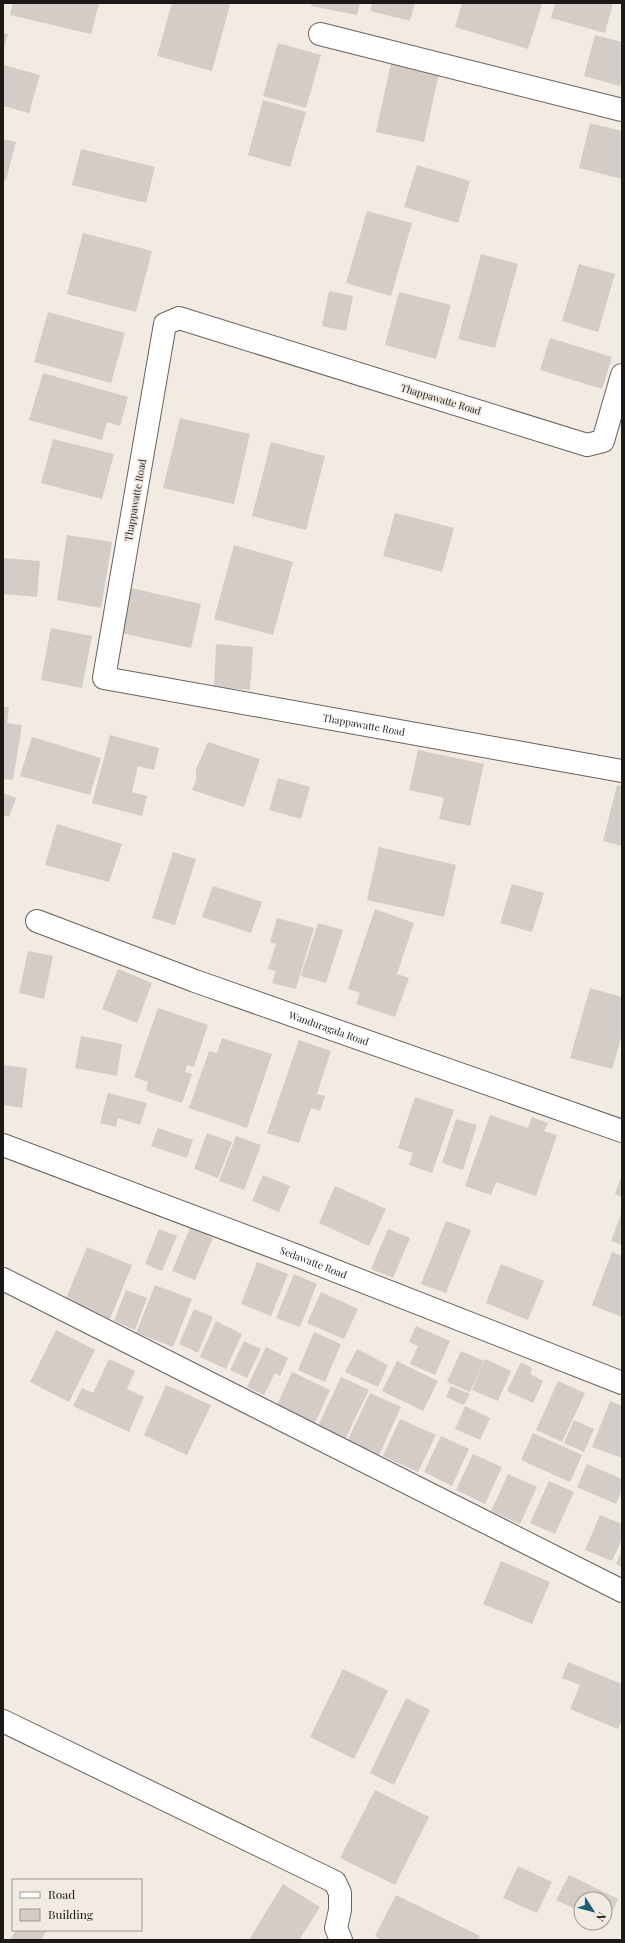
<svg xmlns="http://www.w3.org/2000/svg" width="625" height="1943" viewBox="0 0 625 1943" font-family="'Playfair Display',serif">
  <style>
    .building { fill: #d4ccc6 }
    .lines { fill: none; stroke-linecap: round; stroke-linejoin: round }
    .minor-casing { stroke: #69625d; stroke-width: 24 }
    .minor { stroke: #fff; stroke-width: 22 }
    .labels { text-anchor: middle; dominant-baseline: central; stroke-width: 3.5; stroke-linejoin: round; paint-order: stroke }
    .street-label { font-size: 10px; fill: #1c1917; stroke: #f2ebe4 }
  </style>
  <rect width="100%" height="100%" fill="#f2ebe4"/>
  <g class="building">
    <path d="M13 3H99L91 34 10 15Z"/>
    <path d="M172 3H225L230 5 212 71 157 56Z"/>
    <path d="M312 3H360L357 15 311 6Z"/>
    <path d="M372 3H415L410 21 370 11Z"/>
    <path d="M462 3 542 4 528 49 455 27Z"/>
    <path d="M555 3H613L605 33 551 18Z"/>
    <path d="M3 33 8 34 3 51Z"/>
    <path d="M595 35 622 42V78L620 86 584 76Z"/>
    <path d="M278 43 321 55 306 108 263 96Z"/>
    <path d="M391 63 439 73 424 142 376 132Z"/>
    <path d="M3 65 40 75 29 113 3 106Z"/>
    <path d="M263 100 306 112 290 167 248 155Z"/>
    <path d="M590 123 622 131V179L579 168Z"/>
    <path d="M3 139 16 142 6 180H3Z"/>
    <path d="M81 149 155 167 146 203 72 185Z"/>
    <path d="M417 165 470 181 458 223 404 207Z"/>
    <path d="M367 211 412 223 391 296 346 283Z"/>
    <path d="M83 233 152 251 136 312 67 294Z"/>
    <path d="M481 254 518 264 495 348 458 339Z"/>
    <path d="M579 264 615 274 598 332 562 321Z"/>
    <path d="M329 291 353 296 346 331 322 326Z"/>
    <path d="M399 292 451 305 436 359 385 345Z"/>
    <path d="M48 312 125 333 111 383 34 362Z"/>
    <path d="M550 338 612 357 602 389 540 370Z"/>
    <path d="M43 373 128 397 120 426 107 422 102 440 29 420Z"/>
    <path d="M180 418 250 434 234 504 163 488Z"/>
    <path d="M53 439 114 454 102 499 41 483Z"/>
    <path d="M271 442 325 456 306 530 252 516Z"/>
    <path d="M395 513 454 528 442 572 383 556Z"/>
    <path d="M67 535 112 542 101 608 57 600Z"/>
    <path d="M234 545 293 562 273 635 214 619Z"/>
    <path d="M3 558 40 561 37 597 3 594Z"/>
    <path d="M131 588 201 604 191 648 121 633Z"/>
    <path d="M51 628 92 636 82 688 41 680Z"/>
    <path d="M216 644 253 647 250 690 214 687Z"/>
    <path d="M3 707H9L7 723 22 725 13 780 3 779Z"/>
    <path d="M110 735 159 748 154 770 138 766 132 792 147 796 142 816 92 803Z"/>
    <path d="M32 737 101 758 90 795 20 776Z"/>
    <path d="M208 742 260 759 244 807 192 790 196 780V769Z"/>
    <path d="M418 750 484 764 470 826 439 819 444 798 409 790Z"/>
    <path d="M278 778 310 787 301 819 269 810Z"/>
    <path d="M617 785 622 786V846L603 841Z"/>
    <path d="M3 793 16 798 9 817 3 815Z"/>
    <path d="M57 824 122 844 109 882 45 865Z"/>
    <path d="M379 847 456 865 444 917 367 900Z"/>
    <path d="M173 852 196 859 175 925 152 918Z"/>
    <path d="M512 884 544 893 532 932 500 923Z"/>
    <path d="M213 886 262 902 251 933 202 917Z"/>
    <path d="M375 909 414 923 397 974 409 978 395 1017 356 1004 360 993 348 989Z"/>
    <path d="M277 918 314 928 296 989 272 983 276 971 268 969 276 944 270 942Z"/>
    <path d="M318 923 343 930 326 983 301 976Z"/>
    <path d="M28 951 53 956 44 999 19 993Z"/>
    <path d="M118 969 152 983 137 1023 102 1009Z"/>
    <path d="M590 988 622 997V1035L612 1069 570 1058Z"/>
    <path d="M158 1008 208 1025 194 1067 187 1065 185 1072 192 1074 182 1103 146 1091 148 1082 134 1077Z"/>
    <path d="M81 1036 122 1044 117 1076 75 1068Z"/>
    <path d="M222 1038 272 1054 247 1128 189 1108 209 1051 217 1053Z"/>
    <path d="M299 1040 331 1051 317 1094 325 1096 320 1111 311 1108 299 1143 267 1133Z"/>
    <path d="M3 1065 27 1068 22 1108 3 1105Z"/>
    <path d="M108 1093 147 1103 140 1125 118 1118 116 1127 100 1123Z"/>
    <path d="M415 1097 454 1110 432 1173 409 1165 413 1153 398 1148Z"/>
    <path d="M490 1115 528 1128 532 1117 548 1123 544 1131 557 1135 536 1196 496 1182 491 1195 465 1186Z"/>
    <path d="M456 1119 477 1125 463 1170 442 1163Z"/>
    <path d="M158 1128 193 1140 187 1158 151 1146Z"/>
    <path d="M207 1133 232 1142 218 1178 194 1169Z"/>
    <path d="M236 1136 261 1145 244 1190 219 1181Z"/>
    <path d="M622 1174V1197L615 1194Z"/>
    <path d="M263 1175 290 1186 279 1212 252 1201Z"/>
    <path d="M335 1186 386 1209 369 1246 319 1223Z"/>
    <path d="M622 1211V1245L611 1241Z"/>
    <path d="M446 1221 471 1230 446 1293 421 1284Z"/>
    <path d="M190 1228 213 1238 195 1280 172 1271Z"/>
    <path d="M159 1229 177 1236 162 1271 145 1264Z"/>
    <path d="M388 1229 410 1238 393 1278 371 1269Z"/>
    <path d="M87 1247 132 1265 110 1319 65 1301Z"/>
    <path d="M612 1252 622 1256V1317L592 1305Z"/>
    <path d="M257 1262 288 1274 271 1316 241 1304Z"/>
    <path d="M501 1264 544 1281 528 1320 486 1303Z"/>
    <path d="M294 1274 317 1284 300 1327 276 1318Z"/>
    <path d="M155 1285 192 1299 173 1347 136 1333Z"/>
    <path d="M126 1290 147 1298 135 1330 114 1321Z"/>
    <path d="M321 1292 358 1309 344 1339 307 1323Z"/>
    <path d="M194 1309 213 1317 198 1353 179 1344Z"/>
    <path d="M216 1321 242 1334 226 1369 200 1357Z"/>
    <path d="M416 1326 450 1341 435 1375 410 1364 418 1346 409 1342Z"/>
    <path d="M56 1330 95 1350 69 1402 30 1382Z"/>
    <path d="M314 1332 341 1344 325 1382 298 1370Z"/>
    <path d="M244 1341 261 1349 247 1378 230 1370Z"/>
    <path d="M266 1347 288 1358 280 1376 275 1373 264 1395 247 1387Z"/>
    <path d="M357 1349 388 1365 378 1387 345 1372Z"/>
    <path d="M461 1351 484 1361 470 1392 447 1382Z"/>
    <path d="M109 1359 135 1371 127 1389 144 1397 129 1432 73 1406 82 1388 93 1393Z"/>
    <path d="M485 1359 511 1371 498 1401 472 1390Z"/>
    <path d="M397 1361 438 1381 423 1411 382 1391Z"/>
    <path d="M521 1362 532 1368 530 1374 543 1381 533 1403 507 1391Z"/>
    <path d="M292 1372 330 1390 315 1423 277 1405Z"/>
    <path d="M341 1377 369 1390 345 1439 318 1426Z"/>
    <path d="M558 1381 585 1393 562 1442 536 1430Z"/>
    <path d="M166 1385 211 1405 187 1455 144 1435Z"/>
    <path d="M451 1386 470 1394 464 1405 446 1397Z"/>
    <path d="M370 1393 401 1407 379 1455 348 1440Z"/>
    <path d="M610 1401 622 1406V1458L592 1447Z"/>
    <path d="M465 1406 490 1418 480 1440 455 1429Z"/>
    <path d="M400 1419 436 1435 418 1472 383 1456Z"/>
    <path d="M574 1420 594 1429 584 1452 564 1443Z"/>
    <path d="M533 1433 582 1455 570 1482 521 1460Z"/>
    <path d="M441 1436 469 1449 452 1486 424 1472Z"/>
    <path d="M473 1454 502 1467 485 1504 456 1490Z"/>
    <path d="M587 1464 622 1479V1490L616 1504 577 1487Z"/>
    <path d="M508 1474 537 1487 520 1524 491 1511Z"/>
    <path d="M549 1481 574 1492 555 1534 530 1523Z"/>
    <path d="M600 1515 622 1524V1539L612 1561 585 1550Z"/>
    <path d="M622 1550V1567L616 1564Z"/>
    <path d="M501 1561 550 1582 532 1624 483 1604Z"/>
    <path d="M568 1662 622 1684V1721L618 1729 570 1709 580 1685 562 1678Z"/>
    <path d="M343 1669 388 1691 354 1759 310 1737Z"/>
    <path d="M406 1698 430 1710 394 1785 370 1773Z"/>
    <path d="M375 1790 429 1817 395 1885 340 1858Z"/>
    <path d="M518 1866 552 1882 537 1913 503 1898Z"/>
    <path d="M569 1875 618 1899 605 1926V1899H581V1912L556 1900Z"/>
    <path d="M283 1884 320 1907 299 1940H249Z"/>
    <path d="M396 1895 480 1936 478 1940H382L375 1936Z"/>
    <path d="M16 1930H47L41 1940H10Z"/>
  </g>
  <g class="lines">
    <defs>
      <g id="minor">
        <path d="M320 34 622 110"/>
        <path id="s1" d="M622 375 603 441 587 445 179 318 165 324 104 678 622 771"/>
        <path id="s2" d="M37 921 195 981 622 1131"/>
        <path id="s3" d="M3 1145 295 1255 622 1383"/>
        <path d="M3 1279 622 1591"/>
        <path d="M3 1721 335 1882 340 1893V1910L336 1928 341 1940"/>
      </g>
    </defs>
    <use href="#minor" class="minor-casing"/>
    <use href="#minor" class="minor"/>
  </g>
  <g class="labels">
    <g class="street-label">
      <text transform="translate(441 399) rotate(17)">Thappawatte Road</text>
      <text transform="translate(135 500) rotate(-80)">Thappawatte Road</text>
      <text stroke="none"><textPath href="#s1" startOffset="1151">Thappawatte Road</textPath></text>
      <text stroke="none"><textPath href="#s2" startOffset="311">Wanduragala Road</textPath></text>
      <text stroke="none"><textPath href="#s3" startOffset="332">Sedawatte Road</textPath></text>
    </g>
  </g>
  <rect width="625" height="1943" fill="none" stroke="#1c1917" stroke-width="8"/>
  <rect x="12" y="1879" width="130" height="52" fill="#f2ebe4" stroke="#9c9792"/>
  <rect x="20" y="1892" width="20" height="6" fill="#ffffff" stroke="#9c9792"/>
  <text x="48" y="1899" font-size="12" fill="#1c1917">Road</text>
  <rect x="20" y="1909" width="20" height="12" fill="#d4ccc6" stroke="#9c9792"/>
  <text x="48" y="1919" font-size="12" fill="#1c1917">Building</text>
  <g transform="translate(593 1911) rotate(126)"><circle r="19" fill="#f2ebe4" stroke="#9c9792"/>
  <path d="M0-3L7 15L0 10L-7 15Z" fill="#186170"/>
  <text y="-6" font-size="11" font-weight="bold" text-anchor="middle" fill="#1c1917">N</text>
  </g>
</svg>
